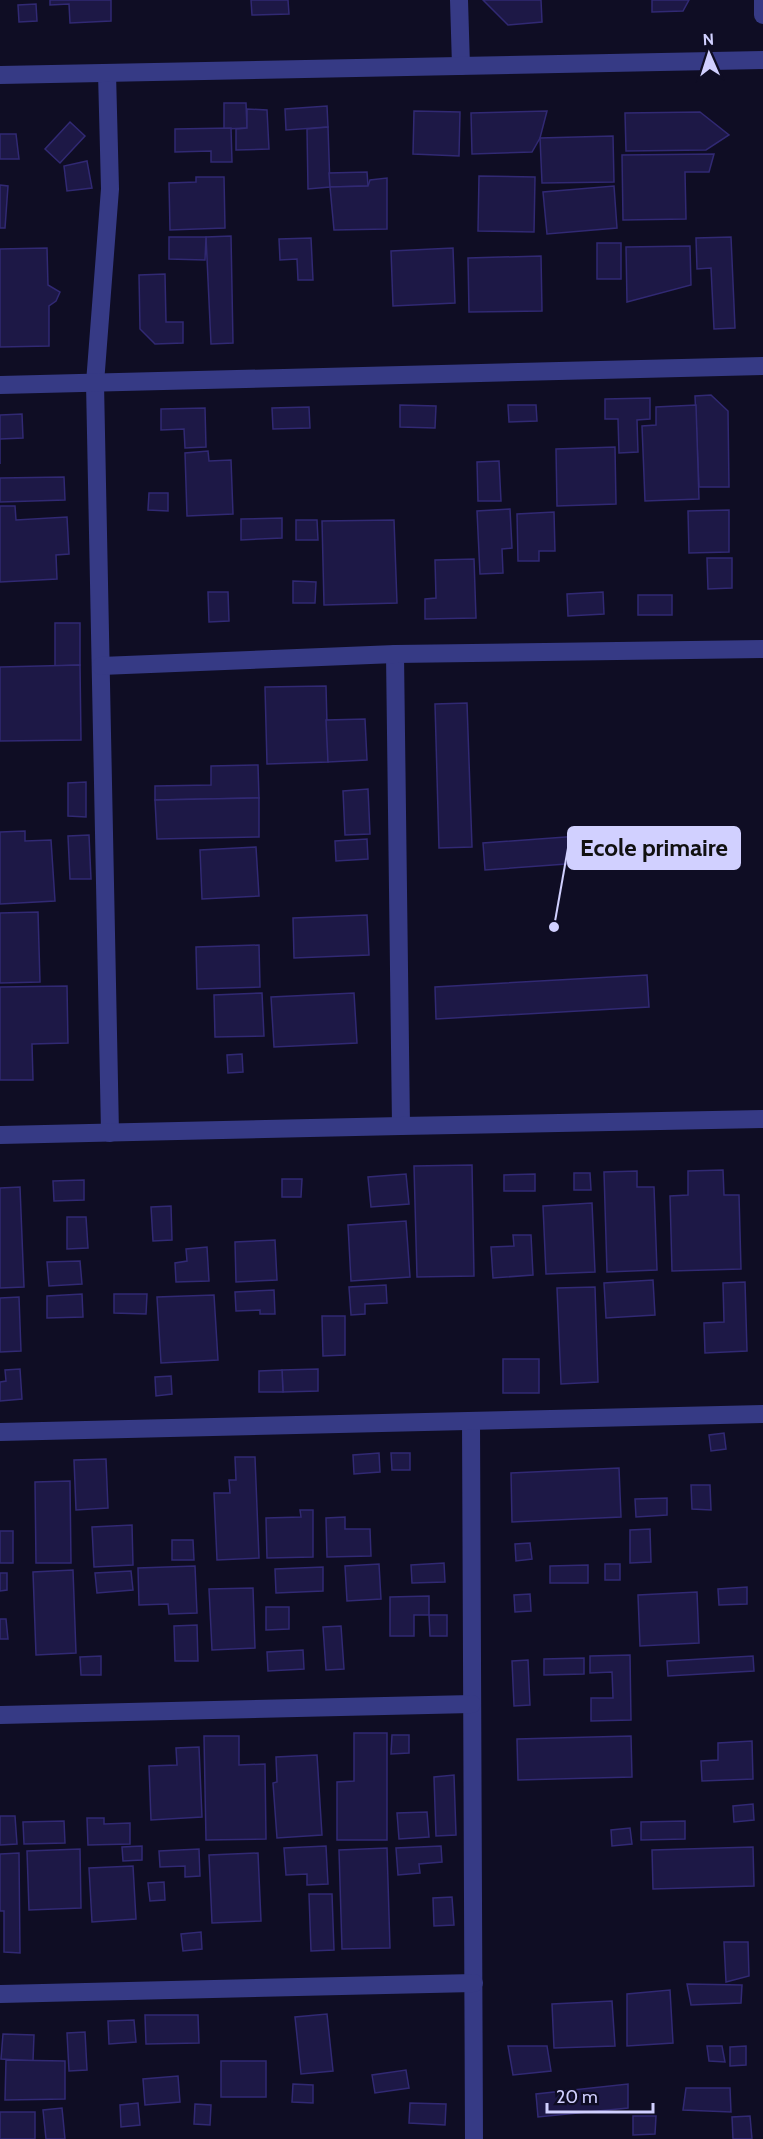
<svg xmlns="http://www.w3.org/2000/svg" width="763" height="2139" viewBox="0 0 763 2139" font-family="Cabin,sans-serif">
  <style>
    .building { fill: #1d1846; stroke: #312973; stroke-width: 1.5 }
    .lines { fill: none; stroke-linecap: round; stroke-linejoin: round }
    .street { stroke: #363a85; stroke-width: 18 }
    .leader { fill: none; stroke: #d1d0ff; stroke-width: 2 }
    .callout-dot { fill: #d1d0ff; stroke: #0f0d24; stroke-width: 2 }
    .callout { fill: #d1d0ff; stroke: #d1d0ff; stroke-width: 2 }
    .callout-label { font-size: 24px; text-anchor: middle; font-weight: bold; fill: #111 }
  </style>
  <rect width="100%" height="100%" fill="#0f0d24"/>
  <g class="building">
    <path d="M50 0H111V21L70 23 69 4 50 5Z"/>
    <path d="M251 0H288L289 14 252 15Z"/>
    <path d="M483 0H541L542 22 508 25Z"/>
    <path d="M652 0H689L683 11 652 12Z"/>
    <path d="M36 4 37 21 19 22 18 5Z"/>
    <path d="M224 103H246L247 128 224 129Z"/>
    <path d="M327 106 328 127 286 130 285 109Z"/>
    <path d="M247 109 267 110 269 149 236 150V129L247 128Z"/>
    <path d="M414 111 460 112 459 156 413 154Z"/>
    <path d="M547 111 540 138 532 152 472 154 471 113Z"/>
    <path d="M700 112 729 135 706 150 626 151 625 113Z"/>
    <path d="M70 122 85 136 60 163 45 149Z"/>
    <path d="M328 127 330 187 308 189 307 129Z"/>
    <path d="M231 128 232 162H211V151L175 152V129Z"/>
    <path d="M0 134H16L19 159H0Z"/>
    <path d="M613 136 614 182 542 183 540 138Z"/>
    <path d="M714 154 709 172H685L686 219 623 220 622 155Z"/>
    <path d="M87 161 92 188 67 191 64 166Z"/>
    <path d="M367 172 368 186 330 187 329 173Z"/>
    <path d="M479 176 535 177 534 232 478 231Z"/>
    <path d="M196 177H224L225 228 170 230 169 183 196 182Z"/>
    <path d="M387 178V229L334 230 330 187 368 186 370 180Z"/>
    <path d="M0 185 8 186 5 228H0Z"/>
    <path d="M614 186 617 228 547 234 543 192Z"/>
    <path d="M231 236 233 343 211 344 206 237Z"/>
    <path d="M169 237H206L205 260 169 259Z"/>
    <path d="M731 237 735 328 714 329 711 268 697 269 696 238Z"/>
    <path d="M311 238 313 280H298L297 259 280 260 279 239Z"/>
    <rect x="597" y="243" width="24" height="36"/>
    <path d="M690 246 691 285 627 302 626 247Z"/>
    <path d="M47 248 48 285 60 292 56 301 49 306V346L0 347V249Z"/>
    <path d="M453 248 455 303 393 306 391 251Z"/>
    <path d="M541 256 542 311 469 312 468 258Z"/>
    <path d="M165 274 166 322H183V343L155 344 140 329 139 275Z"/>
    <path d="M711 395 728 411 729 487H699L695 396Z"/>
    <path d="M650 398V419L637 420 638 452 619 453 618 419H605V399Z"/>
    <path d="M400 405 436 406 435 428 400 427Z"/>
    <path d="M508 405H536L537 421 509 422Z"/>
    <path d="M696 405 699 499 645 501 642 426 656 425V407Z"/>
    <path d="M309 407 310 428 273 429 272 408Z"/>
    <path d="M205 408 206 447 185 448 184 429 161 430V409Z"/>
    <path d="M22 414 23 438 0 439V464V415Z"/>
    <path d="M615 447 616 504 557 506 556 449Z"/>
    <path d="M208 451 209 461 231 460 233 514 187 516 185 453Z"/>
    <path d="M499 461 501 501H478L477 462Z"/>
    <path d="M64 477 65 500 0 502V478Z"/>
    <path d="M149 493H168V511L148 510Z"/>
    <path d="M0 506H15L16 520 67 517 69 554 56 555 57 579 0 582Z"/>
    <path d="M510 509 512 548 502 549 503 573 480 574 477 511Z"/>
    <path d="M729 510V552L689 553 688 511Z"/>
    <path d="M554 512 555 551H539V561H518L517 514Z"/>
    <path d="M282 518V538L241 540V519Z"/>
    <path d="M296 520H317L318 540H296Z"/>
    <path d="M394 520 397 603 324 605 322 521Z"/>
    <path d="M707 558H732V588L708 589Z"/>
    <path d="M474 559 476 618 425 619V599L436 598 435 560Z"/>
    <path d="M293 581 316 582 315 603H293Z"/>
    <path d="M208 592H228L229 621 209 622Z"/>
    <path d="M603 592 604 614 568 616 567 594Z"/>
    <rect x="638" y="595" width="34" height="20"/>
    <path d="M55 623H80V665L55 666Z"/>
    <path d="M80 665 81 740 0 741V667Z"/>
    <path d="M326 686 328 762 267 764 265 687Z"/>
    <path d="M467 703 472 847 439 848 435 704Z"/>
    <path d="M365 719 367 760 328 762 326 720Z"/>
    <path d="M258 765 259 798 155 800V786L211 785V766Z"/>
    <path d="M86 782V817L68 816V783Z"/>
    <path d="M368 789 370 834 345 835 343 791Z"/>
    <path d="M259 798V837L157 839 155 800Z"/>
    <path d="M674 829 676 856 485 870 483 843Z"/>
    <path d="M25 831V841L51 840 55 901 0 904V832Z"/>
    <path d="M89 835 91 879H70L68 836Z"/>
    <path d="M367 839 368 859 336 861 335 841Z"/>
    <path d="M256 847 259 896 202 899 200 850Z"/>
    <path d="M38 912 40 982 0 983V913Z"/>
    <path d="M367 915 369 955 294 958 293 918Z"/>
    <path d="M259 945 260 987 197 989 196 947Z"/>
    <path d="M647 975 649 1007 436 1019 435 987Z"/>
    <path d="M67 986 68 1043 32 1044 33 1080H0V987Z"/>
    <path d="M262 993 264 1036 215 1037 214 995Z"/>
    <path d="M354 993 357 1043 274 1047 271 997Z"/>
    <path d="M242 1054 243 1072 228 1073 227 1055Z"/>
    <path d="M472 1165 474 1276 417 1277 414 1166Z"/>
    <path d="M723 1170 724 1195H739L741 1269 672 1271 670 1196 688 1195V1171Z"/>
    <path d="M637 1171V1187H654L657 1270 607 1272 604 1172Z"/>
    <path d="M574 1173H590L591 1190H574Z"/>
    <path d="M406 1174 409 1204 371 1207 368 1177Z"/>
    <path d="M535 1174V1191H504V1175Z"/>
    <path d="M282 1179H302L301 1197H282Z"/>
    <path d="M84 1180V1200L54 1201 53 1181Z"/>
    <path d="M20 1187 24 1287 0 1288V1188Z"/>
    <path d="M592 1203 595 1272 546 1274 543 1206Z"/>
    <path d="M171 1206 172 1240 153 1241 151 1207Z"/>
    <path d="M67 1217H86L88 1248 67 1249Z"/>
    <path d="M406 1221 410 1277 351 1281 348 1225Z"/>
    <path d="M513 1235H531L533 1275 493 1278 491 1247 514 1246Z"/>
    <path d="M275 1240 277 1280 236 1282 235 1242Z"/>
    <path d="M207 1247 209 1281 176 1282 175 1263 187 1261 186 1249Z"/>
    <path d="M80 1261 82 1284 49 1286 47 1262Z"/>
    <path d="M653 1280 655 1315 606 1318 604 1283Z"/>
    <path d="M745 1282 747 1351 705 1353 704 1323 724 1322 723 1283Z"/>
    <path d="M386 1285 387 1303 365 1304V1314L351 1315 349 1287Z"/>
    <path d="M595 1287 598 1382 561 1384 557 1288Z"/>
    <path d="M274 1290 275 1314H260V1310L236 1311 235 1292Z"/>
    <path d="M82 1294 83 1317 47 1318V1296Z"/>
    <path d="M114 1294H147L146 1314 114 1313Z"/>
    <path d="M214 1295 218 1360 161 1363 157 1297Z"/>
    <path d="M19 1297 21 1351 0 1352V1298Z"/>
    <path d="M322 1316H345V1355L323 1356Z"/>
    <rect x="503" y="1359" width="36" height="34"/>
    <path d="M20 1369 22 1399 0 1401V1382L6 1381 5 1370Z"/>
    <path d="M318 1369V1391L283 1392 282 1370Z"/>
    <path d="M282 1370 283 1392H259V1371Z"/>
    <path d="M171 1376 172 1394 156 1396 155 1377Z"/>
    <path d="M724 1433 726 1449 711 1451 709 1435Z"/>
    <path d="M379 1453 380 1472 354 1474 353 1455Z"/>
    <path d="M391 1453H410V1470H392Z"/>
    <path d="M235 1457H255L259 1558 217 1560 214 1493H230L229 1480H236Z"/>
    <path d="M106 1459 108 1508 76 1510 74 1460Z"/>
    <path d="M619 1468 621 1517 512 1522 511 1473Z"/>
    <path d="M70 1481 71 1563H36L35 1482Z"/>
    <path d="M691 1485H710L711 1510 692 1509Z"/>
    <path d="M667 1498V1515L636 1517 635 1499Z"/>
    <path d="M300 1510H313V1557L267 1558 266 1518 301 1517Z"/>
    <path d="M345 1517V1529H370L371 1556 327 1557 326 1518Z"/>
    <path d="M132 1525 133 1565 94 1567 92 1527Z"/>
    <path d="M650 1529 651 1562 630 1563V1530Z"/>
    <rect x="0" y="1531" width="13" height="32"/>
    <path d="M172 1540H193L194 1560H172Z"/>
    <path d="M530 1543 532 1559 516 1561 515 1544Z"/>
    <path d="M444 1563 445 1582 412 1583 411 1565Z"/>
    <path d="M379 1564 381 1599 347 1601 345 1566Z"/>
    <rect x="605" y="1564" width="15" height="16"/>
    <path d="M588 1565V1583H550V1566Z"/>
    <path d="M195 1566 197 1613 169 1614 168 1604 139 1605 138 1568Z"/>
    <path d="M323 1567V1591L276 1593 275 1569Z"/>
    <path d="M73 1570 76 1653 36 1655 33 1572Z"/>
    <path d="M131 1571 133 1590 97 1593 95 1573Z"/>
    <path d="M0 1573H7V1590L0 1591Z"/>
    <path d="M747 1587V1604L719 1605 718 1589Z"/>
    <path d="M253 1588 255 1648 212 1650 209 1589Z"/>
    <path d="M697 1592 699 1643 640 1646 638 1595Z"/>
    <path d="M530 1594 531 1611 515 1612 514 1595Z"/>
    <path d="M429 1596V1615H414V1636H390V1597Z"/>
    <path d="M266 1607H289V1629L266 1630Z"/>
    <path d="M429 1615H447V1636H430Z"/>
    <path d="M0 1619H6L8 1639H0Z"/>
    <path d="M197 1625 198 1661H175L174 1626Z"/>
    <path d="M341 1626 344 1669 326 1670 323 1627Z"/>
    <path d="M303 1650 304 1669 268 1671 267 1652Z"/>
    <path d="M630 1655 631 1720 591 1721V1698H613L612 1672 590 1673V1656Z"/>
    <path d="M101 1656V1675H81L80 1657Z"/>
    <path d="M753 1656 754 1671 668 1676 667 1661Z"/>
    <path d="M584 1658V1674L544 1675V1659Z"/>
    <path d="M528 1660 530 1705 514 1706 512 1661Z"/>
    <path d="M354 1733H387V1840H337V1782L354 1781Z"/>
    <path d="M392 1735H409V1753L391 1754Z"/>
    <path d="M204 1736H239V1765L265 1764 266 1839 206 1840Z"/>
    <path d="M631 1736 632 1777 518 1780 517 1739Z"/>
    <path d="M752 1741 753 1779 702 1781 701 1761 718 1760V1743Z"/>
    <path d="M199 1747 202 1817 151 1820 149 1766 177 1765 176 1748Z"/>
    <path d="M317 1755 322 1835 277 1838 273 1783 277 1782 276 1757Z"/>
    <path d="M454 1775 456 1835 436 1836 434 1777Z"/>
    <path d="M753 1804 754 1820 734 1822 733 1806Z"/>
    <path d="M427 1812 429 1837 399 1839 397 1813Z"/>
    <path d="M0 1816H15L17 1844 0 1845Z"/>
    <path d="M87 1818H104V1824L130 1823V1844L88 1845Z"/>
    <path d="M64 1821 65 1843 24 1844 23 1822Z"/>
    <path d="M685 1821V1839L641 1840V1822Z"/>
    <path d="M630 1828 632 1844 612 1846 611 1830Z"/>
    <path d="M142 1846V1860L123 1861 122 1847Z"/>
    <path d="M326 1846 328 1884 307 1885V1874L286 1875 284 1848Z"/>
    <path d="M441 1846 442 1862 419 1864 420 1873 398 1875 396 1848Z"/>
    <path d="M753 1847 754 1886 653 1889 652 1850Z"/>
    <path d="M387 1848 390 1948 342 1949 339 1850Z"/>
    <path d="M80 1849 81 1908 29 1910 27 1851Z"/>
    <path d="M199 1849 200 1876 185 1877V1866L160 1867 159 1851Z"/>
    <path d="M19 1853 20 1953 4 1952V1911H0V1854Z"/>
    <path d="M258 1853 261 1921 212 1923 209 1855Z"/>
    <path d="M133 1866 136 1919 92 1922 89 1868Z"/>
    <path d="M164 1882 165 1900 150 1901 148 1883Z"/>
    <path d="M309 1894H332L334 1950 311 1951Z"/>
    <path d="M452 1897 454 1925 434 1926 433 1898Z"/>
    <path d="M201 1932 202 1949 183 1951 181 1934Z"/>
    <path d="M724 1942H748L749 1976 726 1982Z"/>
    <path d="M687 1984 742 1985 741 2003 691 2005Z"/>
    <path d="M670 1990 673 2043 627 2046V1994Z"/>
    <path d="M612 2001 615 2046 554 2048 552 2004Z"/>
    <path d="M327 2014 333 2071 301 2074 295 2017Z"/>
    <path d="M145 2015H198L199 2043 146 2044Z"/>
    <path d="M134 2020 136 2042 109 2044 108 2021Z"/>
    <path d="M85 2032 87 2070 69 2071 67 2033Z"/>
    <path d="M3 2034 34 2035 33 2061 1 2059Z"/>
    <path d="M508 2046H547L551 2071 513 2075Z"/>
    <path d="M707 2046H722L725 2062 709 2061Z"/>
    <path d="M746 2046V2065L730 2066V2047Z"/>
    <path d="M6 2060 65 2061V2099L5 2100Z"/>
    <rect x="221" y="2061" width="45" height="36"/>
    <path d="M406 2070 409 2088 375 2093 372 2075Z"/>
    <path d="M178 2076 180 2102 145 2105 143 2079Z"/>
    <path d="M293 2084 313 2085V2103L292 2102Z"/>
    <path d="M628 2084V2108L538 2117 536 2094Z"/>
    <path d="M686 2088H730L731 2112 683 2110Z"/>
    <path d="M138 2103 140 2125 121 2127 120 2105Z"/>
    <path d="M410 2103 446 2104 445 2125 409 2123Z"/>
    <path d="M195 2104 211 2105 210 2125 194 2124Z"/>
    <path d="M62 2108 65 2139H46L43 2110Z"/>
    <rect x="0" y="2112" width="35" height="27"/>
    <path d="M633 2116H656L655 2134 633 2135Z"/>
    <path d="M750 2116 752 2139H733L732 2117Z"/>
  </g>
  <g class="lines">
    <g class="street">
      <path d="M459 0 461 66"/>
      <path d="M763 0V15"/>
      <path d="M107 73 110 189 95 383 110 1133"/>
      <path d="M0 75 763 60"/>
      <path d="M0 385 763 366"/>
      <path d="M395 654 401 1126"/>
      <path d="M101 666 395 654 763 649"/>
      <path d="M0 1135 401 1126 763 1119"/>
      <path d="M471 1421 474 2139"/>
      <path d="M0 1432 763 1414"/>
      <path d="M0 1715 472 1704"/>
      <path d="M0 1994 474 1983"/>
    </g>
  </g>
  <path class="leader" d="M554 927L568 848"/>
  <circle class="callout-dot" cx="554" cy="927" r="6"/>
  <rect class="callout" x="568" y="827" width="172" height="42" rx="6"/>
  <g class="callout-label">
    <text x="654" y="856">Ecole primaire</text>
  </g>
  <g transform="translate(709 54) rotate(357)" stroke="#0f0d24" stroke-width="4.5" paint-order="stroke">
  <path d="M0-4.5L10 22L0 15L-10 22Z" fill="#d1d0ff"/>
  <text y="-9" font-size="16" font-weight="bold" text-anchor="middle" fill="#d1d0ff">N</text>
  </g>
  <path d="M547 2103v9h106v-9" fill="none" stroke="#d1d0ff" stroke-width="3"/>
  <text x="556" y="2103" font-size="18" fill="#d1d0ff" stroke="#0f0d24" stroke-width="4.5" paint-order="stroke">20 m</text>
</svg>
